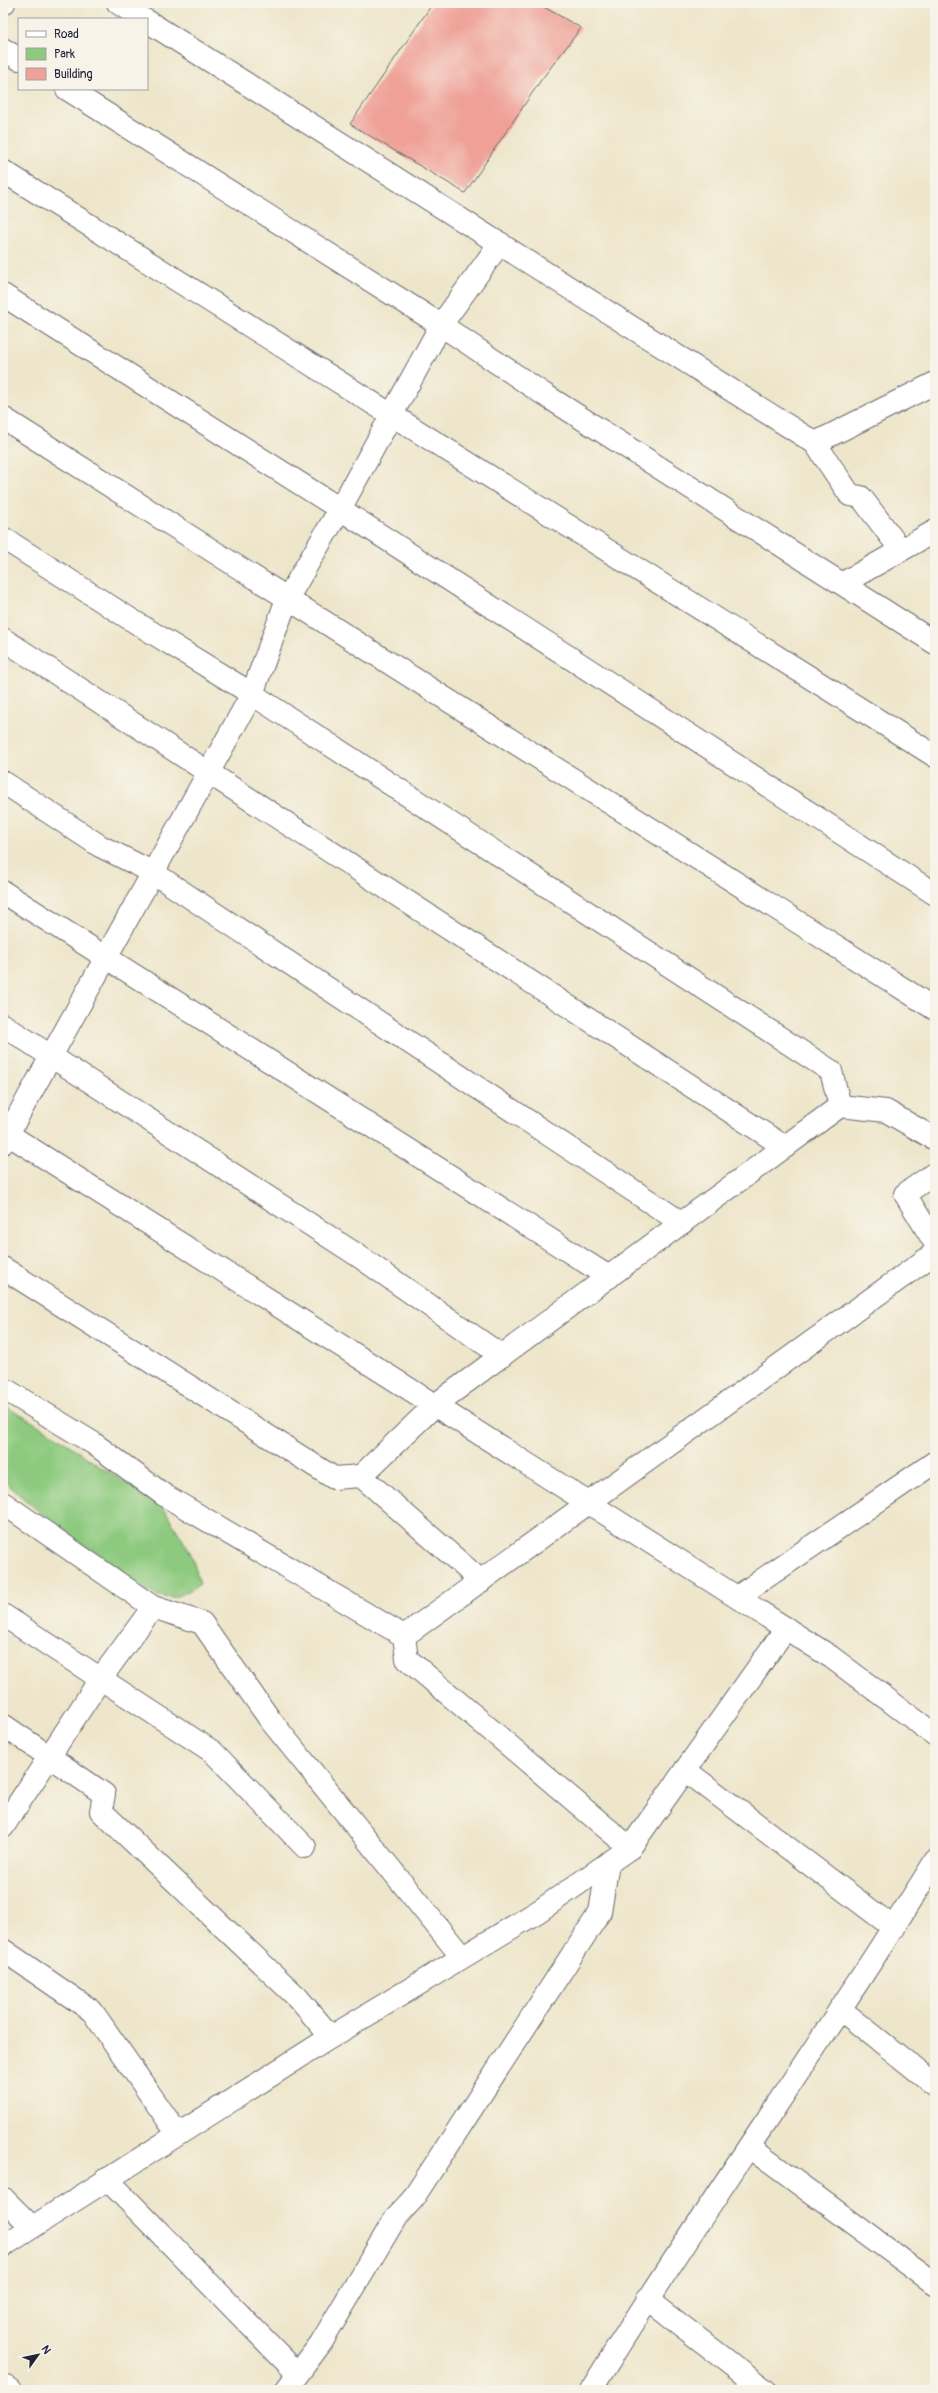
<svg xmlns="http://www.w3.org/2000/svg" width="938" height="2393" viewBox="0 0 938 2393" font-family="Pangolin,sans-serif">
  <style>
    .green { fill: #8dca7f; stroke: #58765d }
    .building { fill: #efa198 }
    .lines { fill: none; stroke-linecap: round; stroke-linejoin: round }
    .minor-casing { stroke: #69676d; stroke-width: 24 }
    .minor { stroke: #fff; stroke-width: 22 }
  </style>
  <rect width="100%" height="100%" fill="#f7f3e8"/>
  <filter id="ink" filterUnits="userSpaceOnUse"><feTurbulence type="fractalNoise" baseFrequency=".025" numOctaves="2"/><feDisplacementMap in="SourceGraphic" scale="8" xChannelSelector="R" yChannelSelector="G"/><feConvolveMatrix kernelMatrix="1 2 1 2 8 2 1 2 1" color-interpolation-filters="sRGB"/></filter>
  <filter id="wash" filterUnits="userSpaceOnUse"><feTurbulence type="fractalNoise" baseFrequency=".012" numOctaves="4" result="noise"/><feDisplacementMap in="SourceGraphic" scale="16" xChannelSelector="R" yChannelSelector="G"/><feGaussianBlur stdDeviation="0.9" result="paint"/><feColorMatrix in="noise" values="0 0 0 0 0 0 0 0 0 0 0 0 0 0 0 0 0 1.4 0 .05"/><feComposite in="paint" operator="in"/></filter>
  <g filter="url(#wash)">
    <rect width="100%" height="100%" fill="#eee6cb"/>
    <path class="green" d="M3 1405 52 1433 102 1468 162 1505 191 1554 200 1584C189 1591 176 1600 163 1597 149 1595 135 1582 124 1574 82 1545 40 1515 3 1480Z"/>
    <g id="blocks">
      <path class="building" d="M433 3H537L581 28 541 80 465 193 350 124Z"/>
    </g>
  </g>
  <g filter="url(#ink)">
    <use href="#blocks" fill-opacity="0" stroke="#69676d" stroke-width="1"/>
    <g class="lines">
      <defs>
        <g id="minor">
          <path d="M118 3 143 19"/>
          <path d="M3 4 4 3"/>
          <path d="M147 21 815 443 850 495 861 497 901 550"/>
          <path d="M3 49 19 59"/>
          <path d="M67 89 441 325 545 395 935 643"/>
          <path d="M3 171 935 756"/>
          <path d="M3 295 340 509 935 894"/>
          <path d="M3 418 935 1009"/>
          <path d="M815 443 935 383"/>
          <path d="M3 538 130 619 252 694 831 1071 840 1106"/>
          <path d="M843 583 935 531"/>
          <path d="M3 639 785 1147"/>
          <path d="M3 782 100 846 152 872 682 1223"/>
          <path d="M3 892 609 1277"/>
          <path d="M3 1025 357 1255 502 1356"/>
          <path d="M3 1131 831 1657 935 1735"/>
          <path d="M3 1143 252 694 287 599 340 509 441 325 500 243"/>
          <path d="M935 1173 905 1194 935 1243"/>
          <path d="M3 1268 334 1478 361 1476 481 1581"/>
          <path d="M3 1388 93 1443 164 1495 404 1636 407 1659 630 1848"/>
          <path d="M361 1476 435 1405 840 1106 886 1111 935 1139"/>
          <path d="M3 1503 153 1607 202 1623 271 1721 462 1957"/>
          <path d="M737 1597 935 1462"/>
          <path d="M3 1615 213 1752 305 1847"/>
          <path d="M404 1636 935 1253"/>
          <path d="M3 1725 104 1794 101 1811 298 1998 331 2037"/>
          <path d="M685 1770 894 1928"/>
          <path d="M3 1827 101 1678 153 1607"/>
          <path d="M3 1950 92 2011 177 2133"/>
          <path d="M840 2009 935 2085"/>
          <path d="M749 2147 935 2284"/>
          <path d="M107 2179 297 2373"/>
          <path d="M3 2198 32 2227"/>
          <path d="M3 2246 331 2037 539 1911 630 1848 786 1628"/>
          <path d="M647 2299 765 2390"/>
          <path d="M3 2385 10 2390"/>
          <path d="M286 2390 321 2343 396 2217 412 2200 600 1912 608 1863"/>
          <path d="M591 2390C701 2211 825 2040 935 1861"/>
        </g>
      </defs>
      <use href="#minor" class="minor-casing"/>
      <use href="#minor" class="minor"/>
    </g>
  </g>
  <rect width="938" height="2393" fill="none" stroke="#f7f3e8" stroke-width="16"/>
  <rect x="18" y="18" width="130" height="72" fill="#f7f3e8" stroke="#a29fa3"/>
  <rect x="26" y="31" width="20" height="6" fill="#ffffff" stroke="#a29fa3"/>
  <text x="54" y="38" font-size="12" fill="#22223b">Road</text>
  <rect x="26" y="48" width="20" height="12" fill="#8dca7f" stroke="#a29fa3"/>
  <text x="54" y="58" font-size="12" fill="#22223b">Park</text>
  <rect x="26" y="68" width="20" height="12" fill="#efa198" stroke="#a29fa3"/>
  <text x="54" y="78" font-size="12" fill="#22223b">Building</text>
  <g transform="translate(38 2355) rotate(57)" stroke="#f7f3e8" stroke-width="3" paint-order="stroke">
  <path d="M0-3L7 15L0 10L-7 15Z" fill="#22223b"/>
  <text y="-6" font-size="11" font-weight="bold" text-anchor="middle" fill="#22223b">N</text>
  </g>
</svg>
